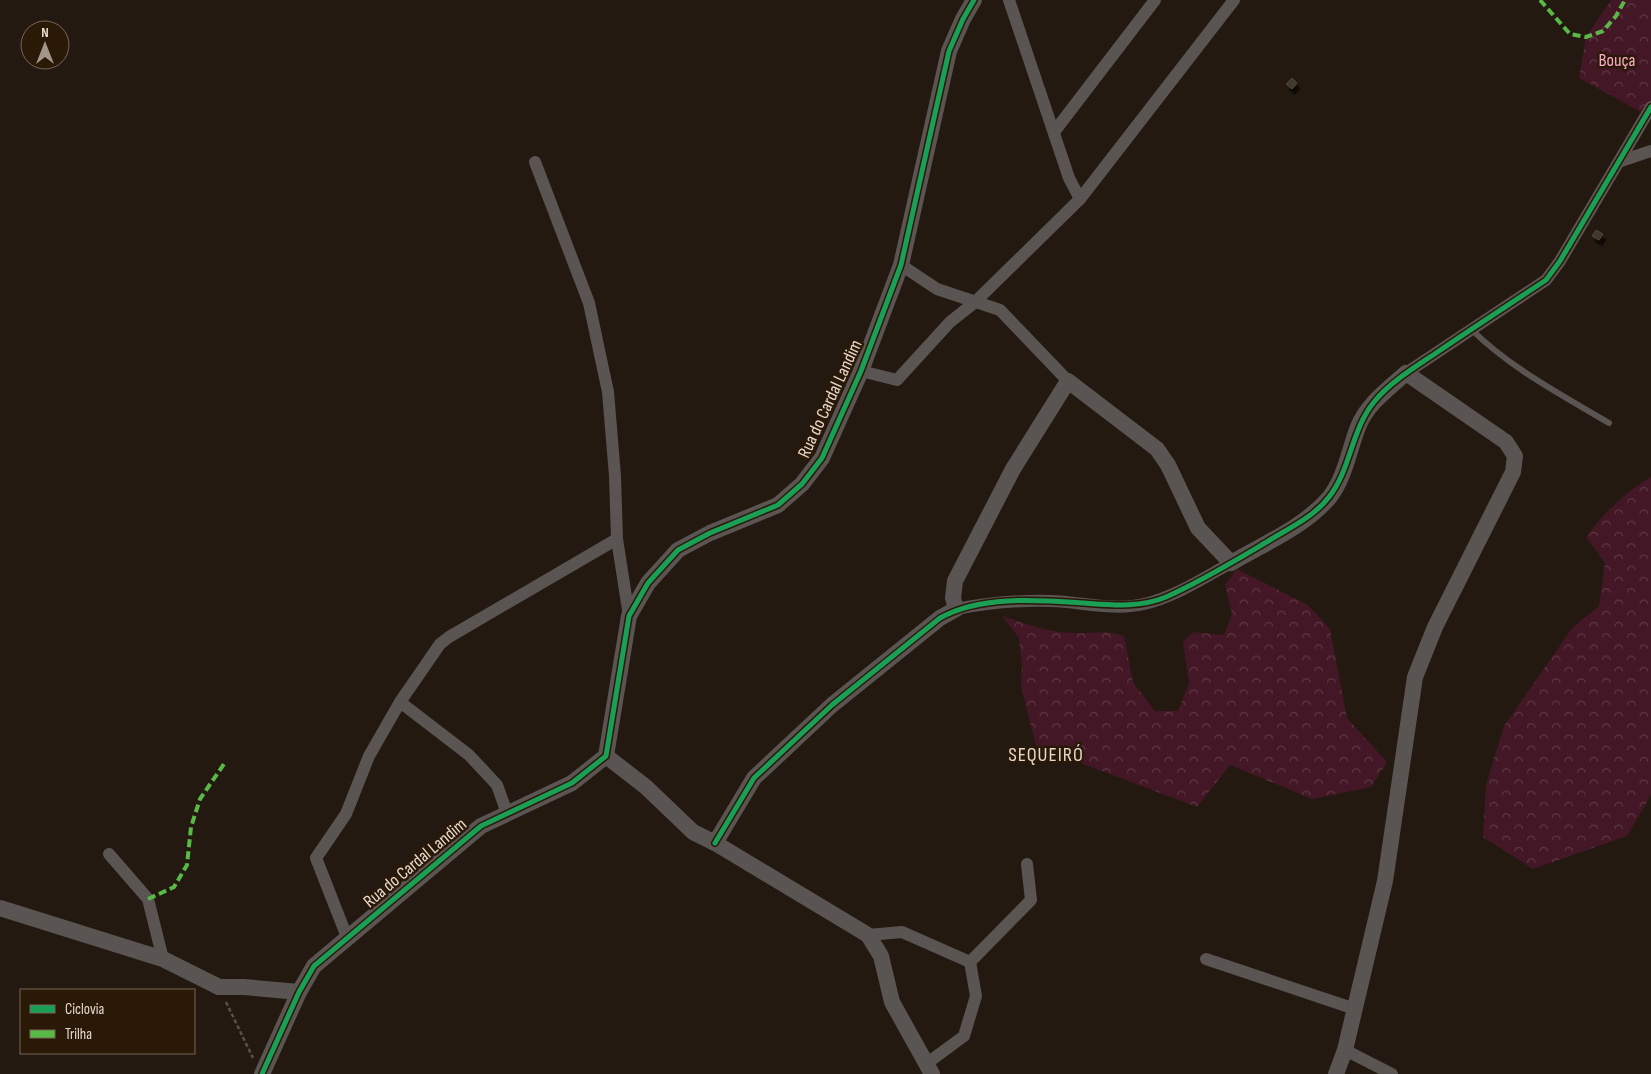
<svg xmlns="http://www.w3.org/2000/svg" width="1651" height="1074" viewBox="0 0 1651 1074" font-family="'Sofia Sans Condensed',sans-serif">
  <style>
    .forest { fill: url(#forest-crowns) }
    .building { fill: #3f3729; stroke: #4d473e; filter: url(#shadow) }
    .lines { fill: none; stroke-linecap: round; stroke-linejoin: round }
    .path { stroke: #57514d; stroke-width: 2.5; stroke-dasharray: 4 2.5; stroke-linecap: butt }
    .service { stroke: #5a5452; stroke-width: 6 }
    .minor { stroke: #5a5452; stroke-width: 12 }
    .tertiary { stroke: #5a5452; stroke-width: 16 }
    .quiet { stroke: #58b947; stroke-width: 4; stroke-dasharray: 8 4; stroke-linecap: butt }
    .cycleway-casing { stroke: #2b1908; stroke-width: 8 }
    .cycleway { stroke: #1a9f57; stroke-width: 5 }
    .labels { text-anchor: middle; dominant-baseline: central; stroke-width: 5; stroke-linejoin: round; paint-order: stroke }
    .park-label { font-size: 18px; fill: #f9acc4; stroke: #2b1908 }
    .street-label { font-size: 18px; fill: #e6d9ce; stroke: #2b1908 }
    .quarter-label { font-size: 20px; letter-spacing: 1px; fill: #e6d9ce; stroke: #2b1908 }
  </style>
  <defs>
    <pattern id="forest-crowns" width="20" height="18" patternUnits="userSpaceOnUse" patternTransform="scale(1.25)"><rect width="20" height="18" fill="#431726"/><path d="M2 6a3 3 0 1 1 6 0M12 15a3 3 0 1 1 6 0" fill="none" stroke="#5e3844"/></pattern>
    <filter id="shadow"><feDropShadow dx="3" dy="5.5" stdDeviation="0" flood-color="#0009"/></filter>
  </defs>
  <rect width="100%" height="100%" fill="#231910"/>
  <g class="forest">
    <path d="M1611 0H1651V106L1646 115 1579 78 1586 37Z"/>
    <path d="M1651 477V795L1627 836 1533 869 1483 837 1486 785 1504 726 1573 627 1599 606 1605 563 1586 537C1605 512 1624 493 1651 477Z"/>
    <path d="M1237 569 1308 605 1330 629 1347 718 1387 762 1371 787 1312 799 1230 765 1197 807 1036 746 1021 686 1022 667 1019 638 1002 616C1026 624 1048 632 1074 633 1091 634 1107 629 1124 636L1133 682 1155 711H1178L1189 683 1183 642 1193 632 1224 635 1232 614 1225 585Z"/>
  </g>
  <g class="building">
    <path d="M1292 78 1297 83 1292 89 1286 84Z"/>
    <path d="M1596 230 1603 234 1599 240 1592 236Z"/>
  </g>
  <g class="lines">
    <path class="path" d="M226 1002 253 1058"/>
    <path class="service" d="M1471 329C1510 368 1562 395 1609 423"/>
    <g class="minor">
      <path d="M1009 0 1069 178 1080 199"/>
      <path d="M1054 132 1155 0"/>
      <path d="M1621 161 1651 151"/>
      <path d="M535 162 589 303 608 392 615 476 617 539 629 616"/>
      <path d="M901 265 937 289 1000 310 1068 381"/>
      <path d="M861 371 897 380 950 322 974 303 1080 199 1234 0"/>
      <path d="M1406 373 1546 280 1560 261 1651 107"/>
      <path d="M956 609C987 603 1020 600 1052 601 1081 602 1115 611 1144 604 1175 597 1203 578 1231 563"/>
      <path d="M400 702 469 755 497 785 507 813"/>
      <path d="M109 854 148 899 163 959"/>
      <path d="M868 935 902 932 970 962 976 996 964 1036 926 1064"/>
      <path d="M347 937 316 858 346 814 369 756 400 702 440 644 449 637 617 539"/>
      <path d="M1206 959 1355 1009"/>
      <path d="M970 962 1031 900 1027 864"/>
      <path d="M1345 1050 1392 1074"/>
    </g>
    <g class="tertiary">
      <path d="M606 756 646 787 693 832 715 843 868 935 881 956 892 1002 932 1074"/>
      <path d="M715 843 754 778 832 705 940 618 956 609 953 598 955 581 1013 469 1068 381 1157 449 1168 465 1198 528 1231 563C1263 544 1304 527 1329 498 1345 478 1349 450 1358 427 1367 404 1388 389 1406 373L1506 442 1515 456 1513 472 1435 627 1415 677 1385 881 1345 1050 1336 1074"/>
      <path d="M0 908 163 959 219 987H244L299 992"/>
      <path d="M262 1074 299 992 314 966 481 826 572 783 606 756 629 616 648 583 678 550 710 533 778 505 802 484 822 458 861 371 901 265 949 51 963 19 974 0"/>
    </g>
    <g class="quiet">
      <path d="M1540 0 1570 34 1586 37 1603 31 1616 16 1625 0"/>
      <path d="M148 899 174 887 187 865 191 827 200 799 224 764"/>
    </g>
    <defs>
      <g id="cycleway">
        <path d="M715 843 754 778 832 705 940 618C980 595 1040 600 1084 603 1112 605 1140 608 1166 597 1200 582 1233 562 1265 543 1287 529 1313 518 1329 497 1351 469 1351 430 1374 402 1391 381 1417 366 1439 351 1474 327 1510 304 1546 280L1560 261 1651 107"/>
        <path d="M262 1074 299 992 314 966 481 826 572 783 606 756 629 616 648 583 678 550 710 533 778 505 802 484 822 458 861 371 901 265 949 51 963 19 974 0"/>
      </g>
    </defs>
    <use href="#cycleway" class="cycleway-casing"/>
    <use href="#cycleway" class="cycleway"/>
  </g>
  <g class="labels">
    <g class="park-label">
      <text x="1617" y="60">Bouça</text>
    </g>
    <g class="street-label">
      <text transform="translate(830 399) rotate(-65)">Rua do Cardal Landim</text>
      <text transform="translate(415 863) rotate(-40)">Rua do Cardal Landim</text>
    </g>
    <g class="quarter-label">
      <text x="1046" y="755">SEQUEIRÓ</text>
    </g>
  </g>
  <rect x="20" y="989" width="175" height="65" fill="#2b1908" stroke="#766657"/>
  <rect x="30" y="1005" width="25" height="8" fill="#1a9f57" stroke="#766657"/>
  <text x="65" y="1014" font-size="15" fill="#e6d9ce">Ciclovia</text>
  <rect x="30" y="1030" width="25" height="8" fill="#58b947" stroke="#766657"/>
  <text x="65" y="1039" font-size="15" fill="#e6d9ce">Trilha</text>
  <g transform="translate(45 45)"><circle r="24" fill="#2b1908" stroke="#766657"/>
  <path d="M0-4L9 19L0 12L-9 19Z" fill="#a2968c"/>
  <text y="-8" font-size="14" font-weight="bold" text-anchor="middle" fill="#e6d9ce">N</text>
  </g>
</svg>
